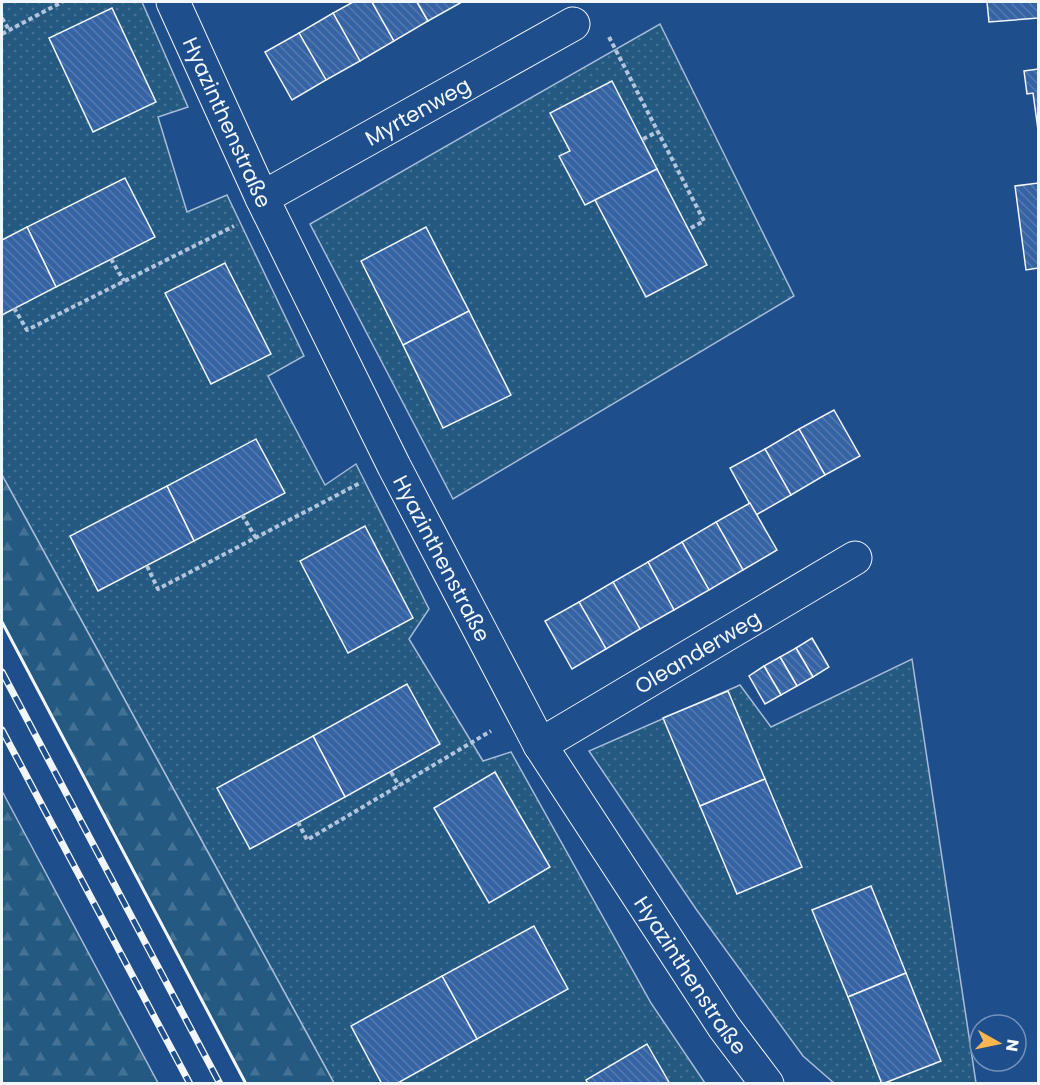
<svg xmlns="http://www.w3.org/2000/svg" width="1040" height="1085" viewBox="0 0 1040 1085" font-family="Poppins,sans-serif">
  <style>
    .green { fill: url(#green-dots); stroke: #a8bbd7; stroke-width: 1.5 }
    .forest { fill: url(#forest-firs); stroke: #a8bbd7; stroke-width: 1.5 }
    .building { fill: url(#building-back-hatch); stroke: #f2f6ff; stroke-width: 1.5 }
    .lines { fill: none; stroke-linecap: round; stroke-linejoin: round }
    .street-casing { stroke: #f2f6ff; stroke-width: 35 }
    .path { stroke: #b3c4dc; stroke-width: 4; stroke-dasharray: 4.5 3; stroke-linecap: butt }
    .street { stroke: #1f4e8c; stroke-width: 33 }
    .rail-casing { stroke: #f2f6ff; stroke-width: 7 }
    .rail { stroke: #1f4e8c; stroke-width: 4.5; stroke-dasharray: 14; stroke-linecap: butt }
    .wall { stroke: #f2f6ff; stroke-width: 3 }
    .labels { text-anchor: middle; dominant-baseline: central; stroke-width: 4.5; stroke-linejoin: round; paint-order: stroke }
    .street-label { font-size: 21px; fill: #f2f6ff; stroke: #1f4e8c }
  </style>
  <defs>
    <pattern id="green-dots" width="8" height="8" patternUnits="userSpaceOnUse" patternTransform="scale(1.5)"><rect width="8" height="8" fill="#245a82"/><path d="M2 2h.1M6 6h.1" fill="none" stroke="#447295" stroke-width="1.8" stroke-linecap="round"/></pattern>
    <pattern id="forest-firs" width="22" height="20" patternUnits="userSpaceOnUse" patternTransform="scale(1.5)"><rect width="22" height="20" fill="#245a82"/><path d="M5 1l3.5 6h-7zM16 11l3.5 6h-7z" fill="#447295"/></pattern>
    <pattern id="building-back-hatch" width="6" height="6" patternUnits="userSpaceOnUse" patternTransform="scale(1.5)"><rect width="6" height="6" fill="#3563a3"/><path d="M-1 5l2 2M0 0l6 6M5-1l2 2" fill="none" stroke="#537ab1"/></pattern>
  </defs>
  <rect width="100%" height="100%" fill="#1f4e8c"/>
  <g class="green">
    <path d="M2 2H142L188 107 158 117 187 212 227 195 304 356 268 376 325 485 356 464 429 609 409 639 483 761 511 752 651 1003 705 1083H334L2 475Z"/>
    <path d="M660 24 794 296 453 499 310 224Z"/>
    <path d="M912 659 976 1083H834L803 1056 696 909 589 751 740 685 771 727Z"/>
  </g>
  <g class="forest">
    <path d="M2 475 334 1083H246L2 622Z"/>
    <path d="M2 791 158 1083H2Z"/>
  </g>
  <g class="building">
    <path d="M353 2H372L394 41 360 61 333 13Z"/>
    <path d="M372 2H417L428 21 394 41Z"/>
    <path d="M417 2H462L428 21Z"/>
    <path d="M987 2H1038V18L989 22Z"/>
    <path d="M112 8 156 102 93 132 49 38Z"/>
    <path d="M333 13 360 61 326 80 299 33Z"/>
    <path d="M299 33 326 80 292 100 265 52Z"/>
    <path d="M1038 69V130L1033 93 1027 94 1024 71Z"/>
    <path d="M612 81 657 169 585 205 559 156 570 151 550 113Z"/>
    <path d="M657 169 707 265 646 297 595 200Z"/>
    <path d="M125 178 155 237 56 287 27 227Z"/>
    <path d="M1038 183V268L1026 270 1015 186Z"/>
    <path d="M27 227 56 287 2 315V240Z"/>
    <path d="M426 227 469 311 403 345 361 261Z"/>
    <path d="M225 263 271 354 211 384 165 293Z"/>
    <path d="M469 311 511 395 443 428 403 345Z"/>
    <path d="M834 410 860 456 825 475 799 429Z"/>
    <path d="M799 429 825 475 791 495 765 449Z"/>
    <path d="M256 439 285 493 194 541 167 486Z"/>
    <path d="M765 449 791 495 756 515 730 468Z"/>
    <path d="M167 486 194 541 98 591 70 536Z"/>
    <path d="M750 503 777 550 743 570 716 522Z"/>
    <path d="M716 522 743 570 709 590 682 542Z"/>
    <path d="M365 526 413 618 348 653 300 561Z"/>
    <path d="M682 542 709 590 674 610 648 562Z"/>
    <path d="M648 562 674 610 640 629 613 582Z"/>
    <path d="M613 582 640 629 606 649 579 602Z"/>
    <path d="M579 602 606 649 572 669 545 621Z"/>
    <path d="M812 638 829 667 813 677 796 648Z"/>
    <path d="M796 648 813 677 797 686 780 657Z"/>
    <path d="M780 657 797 686 781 695 764 666Z"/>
    <path d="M764 666 781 695 765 704 749 676Z"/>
    <path d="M407 684 440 744 345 797 313 736Z"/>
    <path d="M728 691 765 779 700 806 663 718Z"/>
    <path d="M313 736 345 797 250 849 217 788Z"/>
    <path d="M495 772 550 867 489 903 434 808Z"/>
    <path d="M765 779 802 867 737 894 700 806Z"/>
    <path d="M871 886 906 973 848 997 812 910Z"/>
    <path d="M534 926 568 989 477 1039 442 976Z"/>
    <path d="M906 973 941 1061 882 1084 848 997Z"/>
    <path d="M442 976 477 1039 396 1084H382L351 1026Z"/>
    <path d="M647 1044 670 1084H588L586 1080Z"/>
  </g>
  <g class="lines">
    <defs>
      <g id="street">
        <path id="s1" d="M173 2 262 198 394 466 540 745 724 1027 767 1084"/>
        <path id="s2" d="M262 198 573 24"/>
        <path id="s3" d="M540 745 855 558"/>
      </g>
    </defs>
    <use href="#street" class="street-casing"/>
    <g class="path">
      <path d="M2 18 9 30"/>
      <path d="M2 34 62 2"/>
      <path d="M609 37 704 221 689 229"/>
      <path d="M643 139 657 132"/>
      <path d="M111 259 124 281"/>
      <path d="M14 308 27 330 234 226"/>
      <path d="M242 515 256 538"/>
      <path d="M147 566 158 589 360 483"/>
      <path d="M391 772 399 786"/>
      <path d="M298 822 307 840 491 731"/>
    </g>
    <use href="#street" class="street"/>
    <defs>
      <g id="rail">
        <path d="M2 672 220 1084"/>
        <path d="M2 730 190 1084"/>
      </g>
    </defs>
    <use href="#rail" class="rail-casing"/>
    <use href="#rail" class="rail"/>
    <path class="wall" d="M2 622 246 1084"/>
  </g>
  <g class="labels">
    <g class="street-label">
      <text stroke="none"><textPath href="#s2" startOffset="178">Myrtenweg</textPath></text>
      <text stroke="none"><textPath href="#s1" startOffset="132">Hyazinthenstraße</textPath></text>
      <text stroke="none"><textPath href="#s1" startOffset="618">Hyazinthenstraße</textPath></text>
      <text stroke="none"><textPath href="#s3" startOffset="183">Oleanderweg</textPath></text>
      <text stroke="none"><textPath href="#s1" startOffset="1104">Hyazinthenstraße</textPath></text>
    </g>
  </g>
  <rect width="1040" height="1085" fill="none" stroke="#f2f6ff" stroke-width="6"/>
  <g transform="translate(998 1043) rotate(99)"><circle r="28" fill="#1f4e8c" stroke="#7391ba" stroke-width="1.5"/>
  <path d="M0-4.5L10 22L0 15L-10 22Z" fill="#ffb74d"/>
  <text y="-9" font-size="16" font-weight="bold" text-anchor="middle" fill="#f2f6ff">N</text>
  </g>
</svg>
